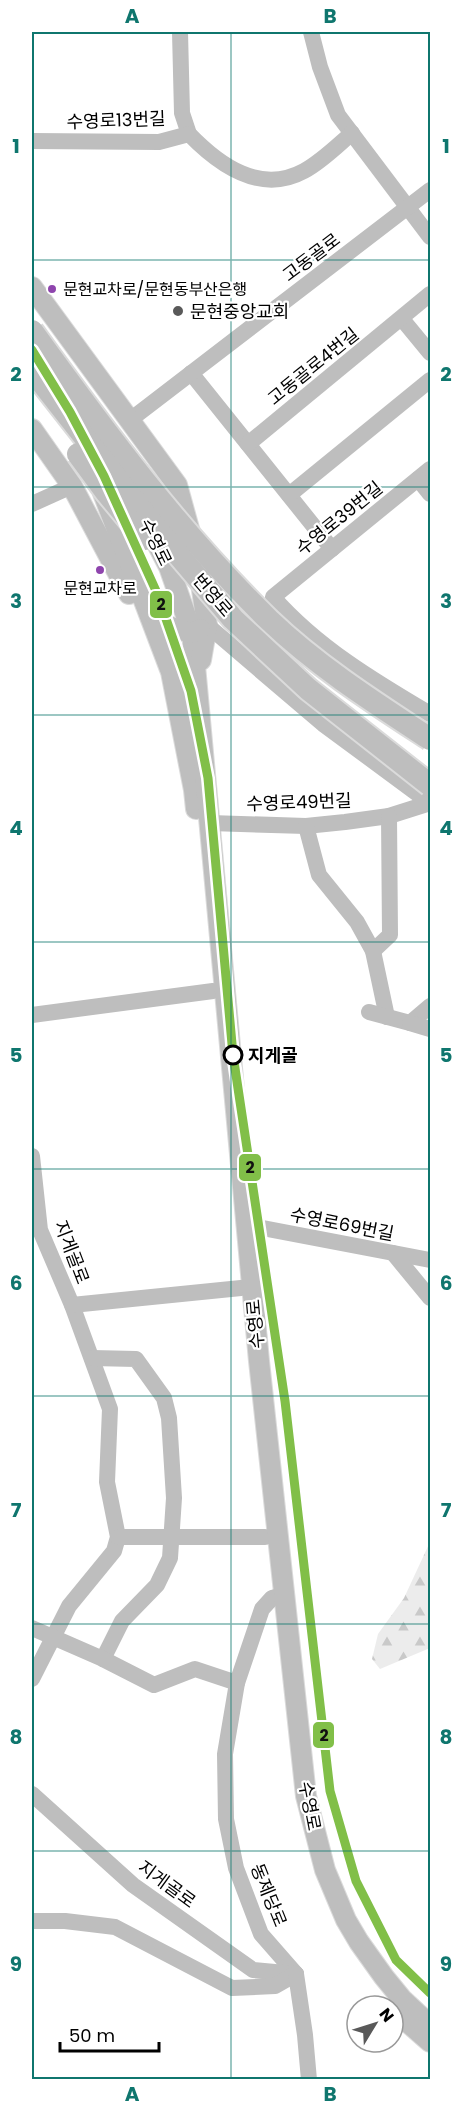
<svg xmlns="http://www.w3.org/2000/svg" width="462" height="2111" viewBox="0 0 462 2111" font-family="Poppins,'Noto Sans KR',sans-serif">
  <style>
    .forest { fill: url(#forest-firs) }
    .lines { fill: none; stroke-linecap: round; stroke-linejoin: round }
    .major-casing { stroke: #dbdbdb; stroke-width: 22 }
    .minor { stroke: #bebebe; stroke-width: 16 }
    .major { stroke: #bebebe; stroke-width: 20 }
    .highway-bridge-casing { stroke: #dbdbdb; stroke-width: 26; stroke-linecap: butt }
    .highway-bridge { stroke: #bebebe; stroke-width: 22 }
    .metro-1-casing { stroke: #fff; stroke-width: 14 }
    .metro-1 { stroke: #81bf48; stroke-width: 9 }
    .grid { fill: none; stroke: #0f766e; stroke-width: 1.5; stroke-opacity: 0.55 }
    .bus-dot { fill: #8e44ad; stroke: #fff; stroke-width: 2 }
    .poi-dot { fill: #595959; stroke: #fff; stroke-width: 2 }
    .stop-dot { fill: #fff; stroke: #000; stroke-width: 3 }
    .labels { text-anchor: middle; dominant-baseline: central; stroke-width: 4.5; stroke-linejoin: round; paint-order: stroke }
    .bus-label { font-size: 16px; fill: #000; stroke: #fff; text-anchor: start }
    .street-label { font-size: 18px; fill: #000; stroke: #fff }
    .poi-label { font-size: 18px; fill: #000; stroke: #fff; text-anchor: start }
    .stop-label { font-size: 18px; font-weight: bold; fill: #000; stroke: #fff; text-anchor: start }
    .line-badge { stroke: #fff; stroke-width: 2 }
    .pale-badge-label { font-size: 16px; text-anchor: middle; font-weight: bold; fill: #111 }
    .neatline { fill: none; stroke: #0f766e; stroke-width: 2 }
    .grid-label { font-size: 20px; text-anchor: middle; font-weight: bold; fill: #0f766e }
  </style>
  <defs>
    <pattern id="forest-firs" width="22" height="20" patternUnits="userSpaceOnUse" patternTransform="scale(1.5)"><rect width="22" height="20" fill="#ececec"/><path d="M5 1l3.5 6h-7zM16 11l3.5 6h-7z" fill="#c9c9c9"/></pattern>
  </defs>
  <rect width="100%" height="100%" fill="#fff"/>
  <path class="forest" d="M430 1542V1648L380 1669 372 1659 378 1634 404 1598Z"/>
  <g class="lines">
    <defs>
      <g id="major">
        <path d="M32 287 177 485 191 536"/>
        <path d="M32 429 72 486 129 594"/>
        <path d="M103 493 171 672 194 790 196 809"/>
        <path d="M149 528 169 567 192 633 259 1361 306 1796 325 1870 346 1920 359 1942 384 1977 402 1999 430 2025"/>
        <path d="M200 576 207 625 201 660"/>
        <path d="M150 608C162 627 171 628 192 633L200 629"/>
        <path d="M405 2020 430 2042"/>
      </g>
    </defs>
    <use href="#major" class="major-casing"/>
    <g class="minor">
      <path d="M180 32 182 113 189 134"/>
      <path d="M311 32 320 67 338 115 430 237"/>
      <path d="M32 141 159 142 189 134C219 165 260 195 304 171 321 162 337 146 352 133"/>
      <path d="M402 319 430 353"/>
      <path d="M191 373 332 549"/>
      <path d="M130 420 430 190"/>
      <path d="M248 444 430 294"/>
      <path d="M430 469 273 597C317 647 374 681 430 714"/>
      <path d="M418 479 430 494"/>
      <path d="M289 495 430 380"/>
      <path d="M32 504 72 486"/>
      <path d="M207 625 323 724 430 803"/>
      <path d="M210 823 306 826 345 822 389 816 430 803"/>
      <path d="M306 826 319 875 357 922 373 951 387 1017"/>
      <path d="M373 951 390 935 389 816"/>
      <path d="M369 1012 410 1023 430 1006"/>
      <path d="M32 1015 213 991"/>
      <path d="M410 1023 430 1029"/>
      <path d="M32 1156 40 1230 72 1305 110 1409 107 1482 118 1537 114 1551 69 1606 32 1679"/>
      <path d="M247 1225 430 1260"/>
      <path d="M393 1253 430 1298"/>
      <path d="M72 1305 241 1288"/>
      <path d="M92 1358 136 1359 164 1398 169 1418 174 1498 170 1558 157 1585 122 1621 103 1659"/>
      <path d="M118 1537H265"/>
      <path d="M283 1595 272 1598 262 1609 237 1683 225 1754 226 1819 236 1868 261 1934 296 1974"/>
      <path d="M32 1628 103 1659 154 1685 195 1669 237 1683"/>
      <path d="M32 1794 133 1885 253 1970 296 1974"/>
      <path d="M32 1921H65L115 1927 232 1988 275 1986 296 1974"/>
      <path d="M296 1974 305 2035 309 2080"/>
    </g>
    <use href="#major" class="major"/>
    <defs>
      <g id="highway-bridge">
        <path d="M32 331C105 432 179 532 269 620 317 666 375 703 430 739"/>
        <path d="M32 370 159 532 233 619 308 689 430 785"/>
        <path d="M78 454 106 492 145 539"/>
      </g>
    </defs>
    <use href="#highway-bridge" class="highway-bridge-casing"/>
    <use href="#highway-bridge" class="highway-bridge"/>
    <defs>
      <path id="metro-1" d="M32 350 70 412 104 476 157 593 191 691 208 778 233 1055 285 1401 330 1791 356 1881 396 1960 430 1993"/>
    </defs>
    <use href="#metro-1" class="metro-1-casing"/>
    <use href="#metro-1" class="metro-1"/>
  </g>
  <path class="grid" d="M231 32V2080M32 260H430M32 487H430M32 715H430M32 942H430M32 1169H430M32 1396H430M32 1624H430M32 1851H430"/>
  <g class="bus-dot">
    <circle cx="52" cy="289" r="5"/>
    <circle cx="100" cy="570" r="5"/>
  </g>
  <circle class="poi-dot" cx="178" cy="311" r="6"/>
  <circle class="stop-dot" cx="233" cy="1055" r="9"/>
  <g class="labels">
    <g class="bus-label">
      <text x="63" y="289">문현교차로/문현동부산은행</text>
      <text x="100" y="588" text-anchor="middle">문현교차로</text>
    </g>
    <g class="street-label">
      <text transform="translate(116 120) rotate(-2)">수영로13번길</text>
      <text transform="translate(311 257) rotate(-37)">고동골로</text>
      <text transform="translate(313 366) rotate(-39)">고동골로4번길</text>
      <text transform="translate(339 518) rotate(-39)">수영로39번길</text>
      <text transform="translate(156 542) rotate(64)">수영로</text>
      <text transform="translate(213 595) rotate(49)">번영로</text>
      <text transform="translate(299 802) rotate(-2)">수영로49번길</text>
      <text transform="translate(342 1224) rotate(11)">수영로69번길</text>
      <text transform="translate(72 1252) rotate(69)">지게골로</text>
      <text transform="translate(255 1324) rotate(-95)">수영로</text>
      <text transform="translate(310 1806) rotate(79)">수영로</text>
      <text transform="translate(167 1884) rotate(36)">지게골로</text>
      <text transform="translate(269 1895) rotate(68)">동제당로</text>
    </g>
    <g class="poi-label">
      <text x="190" y="311">문현중앙교회</text>
    </g>
    <g class="stop-label">
      <text x="248" y="1055">지게골</text>
    </g>
  </g>
  <g class="line-badge">
    <rect x="149" y="590" width="24" height="29" rx="6" fill="#81bf48"/>
    <rect x="238" y="1153" width="24" height="29" rx="6" fill="#81bf48"/>
    <rect x="312" y="1721" width="23" height="28" rx="6" fill="#81bf48"/>
  </g>
  <g class="pale-badge-label">
    <text x="161" y="610">2</text>
    <text x="250" y="1173">2</text>
    <text x="324" y="1741">2</text>
  </g>
  <rect width="462" height="2111" fill="none" stroke="#ffffff" stroke-width="66"/>
  <g transform="translate(375 2024) rotate(52)"><circle r="28" fill="#ffffff" stroke="#999999" stroke-width="1.5"/>
  <path d="M0-4.5L10 22L0 15L-10 22Z" fill="#595959"/>
  <text y="-9" font-size="16" font-weight="bold" text-anchor="middle" fill="#000000">N</text>
  </g>
  <path d="M60 2042v9h99v-9" fill="none" stroke="#000000" stroke-width="3"/>
  <text x="69" y="2042" font-size="18" fill="#000000" stroke="#ffffff" stroke-width="4.5" paint-order="stroke">50 m</text>
  <rect x="33" y="33" width="396" height="2045" class="neatline"/>
  <g class="grid-label">
    <text x="132" y="23">A</text>
    <text x="330" y="23">B</text>
    <text x="16" y="153">1</text>
    <text x="446" y="153">1</text>
    <text x="16" y="381">2</text>
    <text x="446" y="381">2</text>
    <text x="16" y="608">3</text>
    <text x="446" y="608">3</text>
    <text x="16" y="835">4</text>
    <text x="446" y="835">4</text>
    <text x="16" y="1062">5</text>
    <text x="446" y="1062">5</text>
    <text x="16" y="1290">6</text>
    <text x="446" y="1290">6</text>
    <text x="16" y="1517">7</text>
    <text x="446" y="1517">7</text>
    <text x="16" y="1744">8</text>
    <text x="446" y="1744">8</text>
    <text x="16" y="1971">9</text>
    <text x="446" y="1971">9</text>
    <text x="132" y="2101">A</text>
    <text x="330" y="2101">B</text>
  </g>
</svg>
